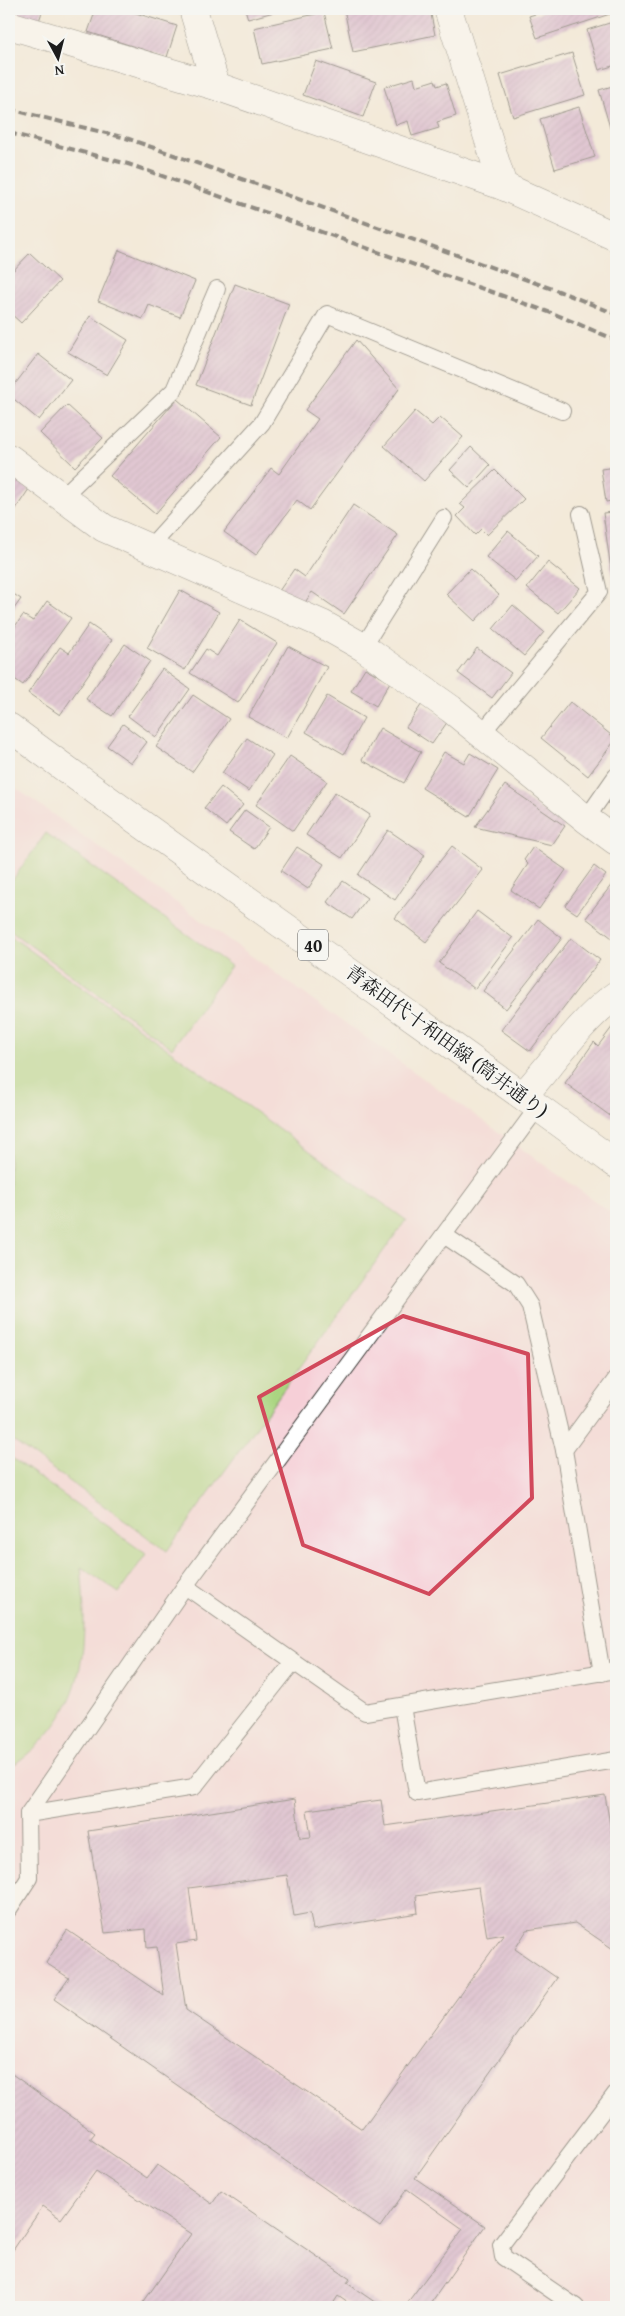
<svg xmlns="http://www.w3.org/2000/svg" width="625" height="2316" viewBox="0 0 625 2316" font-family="'Gentium Book Plus','Noto Serif JP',serif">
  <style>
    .built { fill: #f6cfd7 }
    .grass { fill: #aad581; stroke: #63784e }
    .building { fill: url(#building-hatch); fill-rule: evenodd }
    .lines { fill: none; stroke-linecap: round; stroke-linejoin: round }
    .lane-casing { stroke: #3c3b38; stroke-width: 18 }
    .street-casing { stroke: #3c3b38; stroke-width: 29 }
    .primary-casing { stroke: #3c3b38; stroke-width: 29 }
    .lane { stroke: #fff; stroke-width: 16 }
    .street { stroke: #fff; stroke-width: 28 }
    .primary { stroke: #fff; stroke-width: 28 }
    .rail { stroke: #1c1c1c; stroke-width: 4; stroke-dasharray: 8 4; stroke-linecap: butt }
    .marked { fill: none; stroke: #d1495b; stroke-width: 4; stroke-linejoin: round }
    .labels { text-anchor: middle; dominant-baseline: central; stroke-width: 4; stroke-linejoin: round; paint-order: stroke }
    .shield { fill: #f6f6f2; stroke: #5d5d5c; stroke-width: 1 }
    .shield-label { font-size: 18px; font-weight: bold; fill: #1c1c1c }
    .street-label { font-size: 19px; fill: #1c1c1c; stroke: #f6f6f2 }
  </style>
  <defs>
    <pattern id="building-hatch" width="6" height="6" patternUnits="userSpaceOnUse" patternTransform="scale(1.25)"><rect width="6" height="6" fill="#cb9dca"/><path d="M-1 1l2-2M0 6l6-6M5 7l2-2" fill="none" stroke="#a47fa3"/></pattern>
  </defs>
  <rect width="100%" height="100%" fill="#f6f6f2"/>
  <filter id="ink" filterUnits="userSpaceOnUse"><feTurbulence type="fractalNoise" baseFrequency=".02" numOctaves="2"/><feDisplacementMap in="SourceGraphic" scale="10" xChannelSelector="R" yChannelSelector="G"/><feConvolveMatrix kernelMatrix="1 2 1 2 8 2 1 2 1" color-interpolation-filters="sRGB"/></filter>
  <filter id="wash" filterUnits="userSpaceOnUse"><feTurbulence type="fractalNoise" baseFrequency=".0096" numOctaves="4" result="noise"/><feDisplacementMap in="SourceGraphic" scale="20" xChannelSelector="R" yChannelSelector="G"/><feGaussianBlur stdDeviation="1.12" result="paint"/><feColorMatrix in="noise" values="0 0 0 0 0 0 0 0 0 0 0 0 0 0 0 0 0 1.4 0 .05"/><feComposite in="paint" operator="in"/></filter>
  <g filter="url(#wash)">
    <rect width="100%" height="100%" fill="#f3ead9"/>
    <path class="built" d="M9 783 616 1216V2307H9Z"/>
    <g class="grass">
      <path d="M46 833 231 966 172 1048 9 930V885Z"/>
      <path d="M9 935 406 1220 167 1551 9 1438Z"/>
      <path d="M9 1456 146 1554 119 1593 81 1567C89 1653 86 1716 9 1768Z"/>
    </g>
    <g id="blocks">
      <g class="building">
        <path d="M9 9H43L39 21 9 12Z"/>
        <path d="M96 9H123L177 26 167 57 88 32Z"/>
        <path d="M245 9H285L248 19Z"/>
        <path d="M344 9H430L435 35 353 52Z"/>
        <path d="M551 9H616V12L537 38 529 16Z"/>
        <path d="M324 12 333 49 262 64 254 28Z"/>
        <path d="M616 21V65L599 70 587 30Z"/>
        <path d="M572 53 585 95 513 117 500 75Z"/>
        <path d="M316 61 376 82 363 117 303 95Z"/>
        <path d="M414 78 416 86 435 80 437 86 446 83 456 116 437 122 439 128 412 136 408 121 396 125 384 87Z"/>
        <path d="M616 85V129L611 131 599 90Z"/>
        <path d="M579 107 595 157 555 169 540 119Z"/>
        <path d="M119 250 195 281 180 317 149 305 143 319 98 301Z"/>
        <path d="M30 253 60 281 21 323 9 312V275Z"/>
        <path d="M235 284 289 304 251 405 196 385Z"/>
        <path d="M90 316 128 340 107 375 68 352Z"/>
        <path d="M356 340 399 389 310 510 297 500 256 555 224 532 271 468 279 474 318 419 305 410Z"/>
        <path d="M38 354 71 380 39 420 9 395V392Z"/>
        <path d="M177 399 221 437 155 514 110 476Z"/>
        <path d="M67 405 103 438 75 467 40 433Z"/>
        <path d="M415 411 432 425 440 417 463 437 424 481 384 446Z"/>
        <path d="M471 447 490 465 469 488 450 470Z"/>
        <path d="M616 467V583L613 584 603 513 613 512 611 501 606 502 601 469Z"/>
        <path d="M495 470 524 499 487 535 481 529 475 535 457 516 465 508 460 504Z"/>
        <path d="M9 476 29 489 9 519Z"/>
        <path d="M353 505 398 535 344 614 312 592 302 607 279 591 294 569 305 577Z"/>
        <path d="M508 531 538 556 516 581 486 557Z"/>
        <path d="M548 562 580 588 558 613 527 588Z"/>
        <path d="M470 569 499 595 475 621 446 594Z"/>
        <path d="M180 590 219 612 185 670 147 648Z"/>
        <path d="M9 591 21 599 9 616Z"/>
        <path d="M47 601 71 618 23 685 9 675V635L23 615 33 621Z"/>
        <path d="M513 605 544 632 524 656 493 629Z"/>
        <path d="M240 620 277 643 238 703 190 673 206 649 217 656Z"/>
        <path d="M89 624 112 640 60 715 28 693 60 647 69 653Z"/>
        <path d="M125 644 150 661 112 716 86 699Z"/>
        <path d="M288 646 327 667 287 738 248 717Z"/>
        <path d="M477 648 511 673 492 698 458 673Z"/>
        <path d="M365 668 390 682 376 706 351 691Z"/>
        <path d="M162 669 190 689 156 737 128 716Z"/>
        <path d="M193 695 229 719 192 772 156 747Z"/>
        <path d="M327 696 364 718 344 754 306 732Z"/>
        <path d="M570 702 616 739 588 776 541 738Z"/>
        <path d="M422 704 448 721 432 744 406 727Z"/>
        <path d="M123 724 147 742 131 763 107 746Z"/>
        <path d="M380 728 421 752 404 783 362 760Z"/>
        <path d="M247 738 273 755 249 791 222 773Z"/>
        <path d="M444 752 464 763 470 753 498 770 469 817 422 788Z"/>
        <path d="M290 756 327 781 293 831 256 805Z"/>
        <path d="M505 785 565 826 552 845 475 827Z"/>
        <path d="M221 787 243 805 226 826 204 808Z"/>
        <path d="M335 792 370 815 342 858 306 835Z"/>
        <path d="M245 810 269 827 254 849 229 832Z"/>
        <path d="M388 830 425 855 395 900 358 875Z"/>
        <path d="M452 846 483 870 426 942 395 918Z"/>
        <path d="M297 847 324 864 308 889 281 871Z"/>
        <path d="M533 847 566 870 539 909 511 890 528 864 524 860Z"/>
        <path d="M594 866 606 875 577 914 565 906Z"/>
        <path d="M616 879V941L586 918Z"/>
        <path d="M343 881 367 898 352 919 327 902Z"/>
        <path d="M477 911 513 938 475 989 439 963Z"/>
        <path d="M538 919 562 938 506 1009 483 991Z"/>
        <path d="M571 938 600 960 530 1051 501 1030Z"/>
        <path d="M616 1022V1112L613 1118 565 1083 594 1042 598 1046Z"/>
        <path d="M605 1795 616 1861V1951L575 1923 527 1930 515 1949 557 1978 415 2178 485 2226 428 2307H404L463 2229 407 2189 380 2227 54 1999 69 1978 46 1963 67 1930 164 1996 157 1947 147 1948 146 1929 105 1933 88 1831 295 1799 300 1838 311 1837 307 1810 381 1800 385 1826ZM287 1875 294 1916 310 1913 313 1930 418 1913 416 1896 479 1887 487 1937 504 1934 362 2129 186 2010 176 1944 196 1941 189 1888Z"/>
        <path d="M9 2072 95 2133 90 2139 147 2178 157 2165 212 2204 221 2191 350 2279 347 2283 382 2307H354L338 2296 331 2307H140L191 2234 96 2171 61 2219 43 2206 9 2256Z"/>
      </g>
    </g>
  </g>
  <g filter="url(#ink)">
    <use href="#blocks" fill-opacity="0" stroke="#3c3b38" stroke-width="1"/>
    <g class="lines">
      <defs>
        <g id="lane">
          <path d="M62 497 174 390 217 289"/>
          <path d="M150 547 262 423 327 314 562 411"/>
          <path d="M363 647 444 518"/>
          <path d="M482 733 599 592 581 514"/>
          <path d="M586 819 616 776"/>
          <path d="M444 1235 516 1284 530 1306 564 1450 602 1673"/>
          <path d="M564 1450 616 1379"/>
          <path d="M185 1586 365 1712 616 1670"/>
          <path d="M402 1706 417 1793 616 1760"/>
          <path d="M28 1814 194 1787 293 1662"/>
          <path d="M9 1909 29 1878 28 1814 185 1586 538 1107"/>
          <path d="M576 2307 503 2257 501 2245 616 2093"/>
        </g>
        <g id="street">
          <path d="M193 9 216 86"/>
          <path d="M448 9 503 186"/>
          <path d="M9 25 216 86 503 186 616 237"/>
          <path d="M9 458 104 528 322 624 363 647 451 709 586 819 616 841"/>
          <path d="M523 1096C552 1064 581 1020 616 995"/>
        </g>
        <path id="primary" d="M9 727C209 876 415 1016 616 1164"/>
      </defs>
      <use href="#lane" class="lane-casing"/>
      <use href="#street" class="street-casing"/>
      <use href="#primary" class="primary-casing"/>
      <use href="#lane" class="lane"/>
      <use href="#street" class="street"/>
      <use href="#primary" class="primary"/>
      <g class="rail">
        <path d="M9 109 126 138 561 292 616 314"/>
        <path d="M9 133 128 164 557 315 616 340"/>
      </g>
    </g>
  </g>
  <path d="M0 0H625V2316H0ZM403 1316 528 1354 532 1498 429 1594 303 1545 259 1397Z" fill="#f3ead9" fill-opacity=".55" fill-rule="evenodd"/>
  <path class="marked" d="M403 1316 528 1354 532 1498 429 1594 303 1545 259 1397Z"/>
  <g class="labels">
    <rect class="shield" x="298" y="929.5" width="30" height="31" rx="4"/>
    <g class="shield-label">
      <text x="313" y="945">40</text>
    </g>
    <g class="street-label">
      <text transform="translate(447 1041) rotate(36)">青森田代十和田線 (筒井通り)</text>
    </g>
  </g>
  <rect width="625" height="2316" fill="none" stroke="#f6f6f2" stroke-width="30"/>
  <g transform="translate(58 58) rotate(173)" stroke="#f6f6f2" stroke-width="4" paint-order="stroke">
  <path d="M0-4L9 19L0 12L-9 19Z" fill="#1c1c1c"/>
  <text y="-8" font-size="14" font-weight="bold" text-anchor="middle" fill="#1c1c1c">N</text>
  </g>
</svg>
